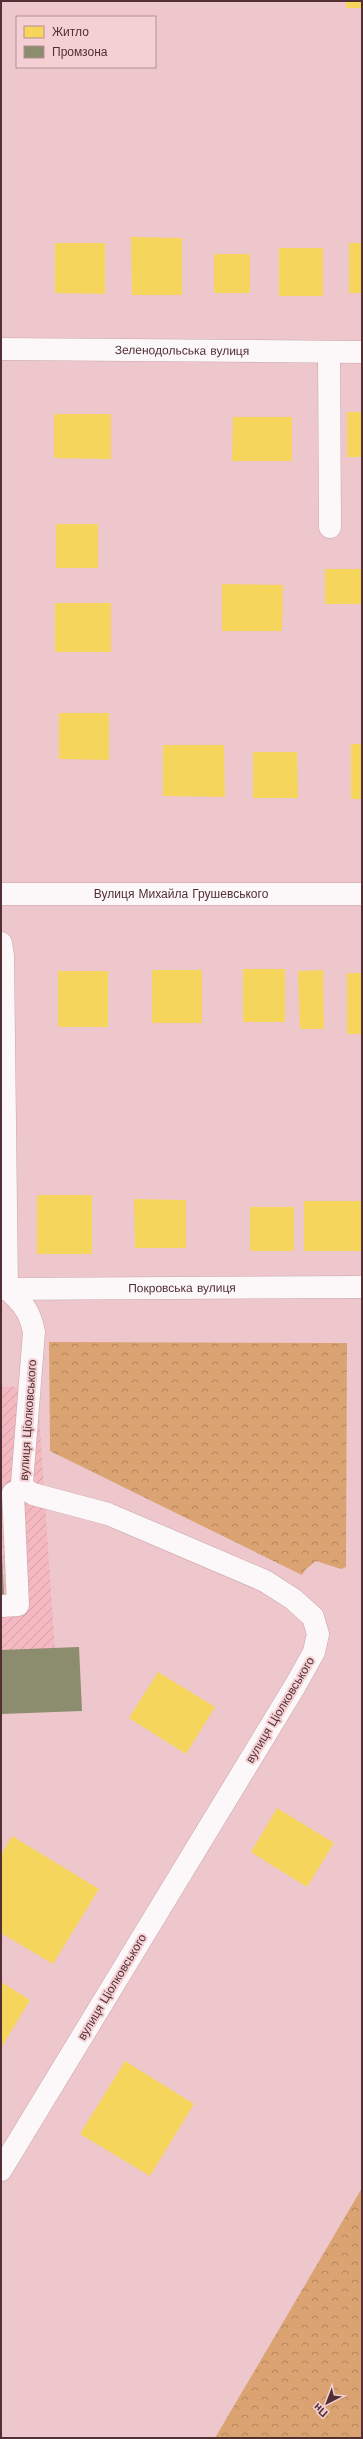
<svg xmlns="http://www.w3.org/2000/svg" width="363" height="2439" viewBox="0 0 363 2439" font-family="'Work Sans',sans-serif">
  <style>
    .industrial { fill: url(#industrial-furrows) }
    .forest { fill: url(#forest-crowns) }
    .homes { fill: #f6d55c }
    .industry { fill: #8c8c6e }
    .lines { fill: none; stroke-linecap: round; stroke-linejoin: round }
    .minor-casing { stroke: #c7a6ab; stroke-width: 23 }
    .minor { stroke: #fcf7f8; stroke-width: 22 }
    .labels { text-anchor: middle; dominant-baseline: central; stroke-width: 4; stroke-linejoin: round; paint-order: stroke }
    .street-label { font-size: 12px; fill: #512f34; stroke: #f4d0d4 }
  </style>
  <defs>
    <pattern id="industrial-furrows" width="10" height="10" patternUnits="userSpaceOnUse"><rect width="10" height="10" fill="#f3b8c0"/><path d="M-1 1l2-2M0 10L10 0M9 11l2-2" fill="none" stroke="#d29ea6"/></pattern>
    <pattern id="forest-crowns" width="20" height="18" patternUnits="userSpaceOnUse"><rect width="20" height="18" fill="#daa371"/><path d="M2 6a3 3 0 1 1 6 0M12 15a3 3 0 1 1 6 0" fill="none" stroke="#b3855e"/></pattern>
  </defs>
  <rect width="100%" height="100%" fill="#eec7cd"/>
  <path class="industrial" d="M37 1386 58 1695 1 1699V1387Z"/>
  <g class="forest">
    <path d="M49 1342 347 1343 346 1567 341 1569 316 1561 305 1570 302 1575 50 1451Z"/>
    <path d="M362 2188V2438H215Z"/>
  </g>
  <g class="homes">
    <rect x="346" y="1" width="16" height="7"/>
    <path d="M131 237 182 238V295H132Z"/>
    <path d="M55 243H105V294L55 293Z"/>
    <rect x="349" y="243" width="13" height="50"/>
    <rect x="279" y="248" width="44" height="48"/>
    <rect x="214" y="254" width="36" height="39"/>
    <rect x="347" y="412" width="15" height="45"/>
    <path d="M54 414H111V459L54 458Z"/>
    <path d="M233 417H292V461H232Z"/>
    <rect x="56" y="524" width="42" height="44"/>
    <rect x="325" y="569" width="37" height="35"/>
    <path d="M222 584 283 585 282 631H222Z"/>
    <rect x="55" y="603" width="56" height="49"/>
    <path d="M59 713H109V760L59 759Z"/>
    <rect x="351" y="744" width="11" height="55"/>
    <path d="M163 745H224L225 797 163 796Z"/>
    <path d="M253 752H297L298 798H253Z"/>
    <rect x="243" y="969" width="42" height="53"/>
    <rect x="152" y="970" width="50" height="53"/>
    <path d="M323 970 324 1029H300L298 971Z"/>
    <rect x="58" y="971" width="50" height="56"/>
    <rect x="347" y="973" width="15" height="61"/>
    <rect x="37" y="1195" width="55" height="59"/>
    <path d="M134 1199 186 1200V1248H135Z"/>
    <rect x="304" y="1201" width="58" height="50"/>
    <rect x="250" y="1207" width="44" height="44"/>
    <path d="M158 1672 215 1707 186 1754 129 1718Z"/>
    <path d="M277 1808 334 1843 307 1887 251 1852Z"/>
    <path d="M12 1836 99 1889 53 1964 1 1933V1855Z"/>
    <path d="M1 1982 30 2000 1 2048Z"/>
    <path d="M125 2061 194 2104 150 2176 80 2134Z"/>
  </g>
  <g class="industry">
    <path d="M1 1536 4 1595 1 1596Z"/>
    <path d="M79 1647 82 1711 1 1714V1650Z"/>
  </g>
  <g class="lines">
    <defs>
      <g id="minor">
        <path id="s1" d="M1 349 362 352"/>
        <path d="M329 352 330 527"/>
        <path id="s2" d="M1 894H362"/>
        <path d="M1 943 3 956 7 1289C22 1302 30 1311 34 1332L22 1483 25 1489 33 1494 108 1514 265 1581 293 1599 313 1617 318 1634 314 1652 295 1686 1 2170"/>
        <path id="s3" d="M1 1289 362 1287"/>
        <path d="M1 1606 18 1605 13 1493 25 1489"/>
      </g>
    </defs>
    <use href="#minor" class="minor-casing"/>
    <use href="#minor" class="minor"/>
  </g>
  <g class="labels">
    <g class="street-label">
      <text stroke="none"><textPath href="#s1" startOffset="181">Зеленодольська вулиця</textPath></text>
      <text stroke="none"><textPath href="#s2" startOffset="180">Вулиця Михайла Грушевського</textPath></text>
      <text stroke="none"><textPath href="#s3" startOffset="181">Покровська вулиця</textPath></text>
      <text transform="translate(28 1420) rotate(-86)">вулиця Ціолковського</text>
      <text transform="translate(280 1710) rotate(-59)">вулиця Ціолковського</text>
      <text transform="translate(112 1987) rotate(-59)">вулиця Ціолковського</text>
    </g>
  </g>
  <rect width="363" height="2439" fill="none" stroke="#512f34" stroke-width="4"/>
  <rect x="16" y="16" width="140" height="52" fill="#f4d0d4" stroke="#b39094"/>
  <rect x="24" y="26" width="20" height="12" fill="#f6d55c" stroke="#b39094"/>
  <text x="52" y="36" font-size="12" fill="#512f34">Житло</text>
  <rect x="24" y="46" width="20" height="12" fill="#8c8c6e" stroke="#b39094"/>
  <text x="52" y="56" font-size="12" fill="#512f34">Промзона</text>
  <g transform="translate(327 2403) rotate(222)" stroke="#f4d0d4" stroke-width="3" paint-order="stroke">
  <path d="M0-3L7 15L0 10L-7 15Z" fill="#512f34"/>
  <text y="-6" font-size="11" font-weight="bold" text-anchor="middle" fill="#512f34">Пн</text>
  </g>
</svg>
